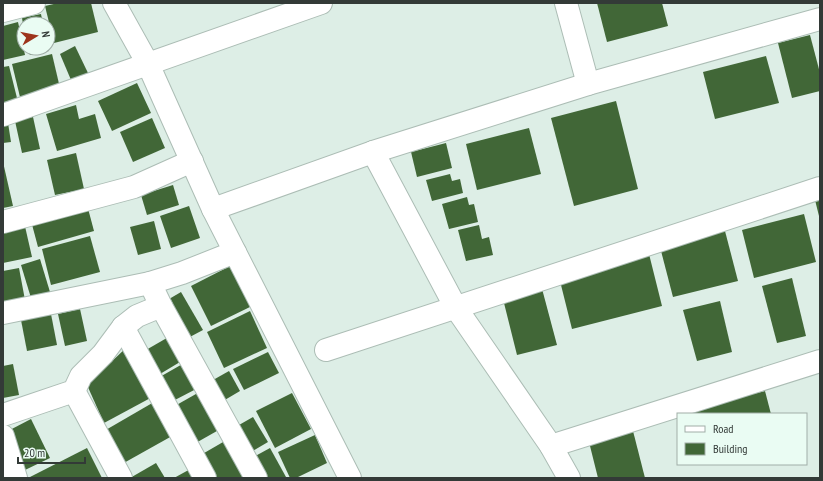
<svg xmlns="http://www.w3.org/2000/svg" width="823" height="481" viewBox="0 0 823 481" font-family="'PT Sans Narrow',sans-serif">
  <style>
    .building { fill: #416737 }
    .lines { fill: none; stroke-linecap: round; stroke-linejoin: round }
    .minor-casing { stroke: #acbdb5; stroke-width: 24 }
    .minor { stroke: #fff; stroke-width: 22 }
  </style>
  <rect width="100%" height="100%" fill="#ddeee6"/>
  <g class="building">
    <path d="M58 3H91L98 32 54 43 45 6Z"/>
    <path d="M597 3H662L668 26 607 42Z"/>
    <path d="M41 14 43 24H23L22 18Z"/>
    <path d="M18 22 25 55 3 60V26Z"/>
    <path d="M810 35 820 73V91L792 98 778 43Z"/>
    <path d="M75 46 88 73 71 80 60 54Z"/>
    <path d="M28 48H48L49 51 30 55Z"/>
    <path d="M52 54 60 88 20 97 12 64Z"/>
    <path d="M766 56 779 103 715 119 703 72Z"/>
    <path d="M9 66 18 102 3 105V67Z"/>
    <path d="M137 83 151 113 112 131 98 101Z"/>
    <path d="M616 101 638 189 574 206 551 118Z"/>
    <path d="M76 105 79 119 95 114 101 138 57 151 46 114Z"/>
    <path d="M33 117 40 149 22 153 15 121Z"/>
    <path d="M152 118 165 148 133 162 120 132Z"/>
    <path d="M8 123 11 142 3 143V124Z"/>
    <path d="M529 128 541 174 477 190 466 144Z"/>
    <path d="M446 143 452 168 417 177 411 152Z"/>
    <path d="M76 153 84 189 55 195 47 160Z"/>
    <path d="M3 162 13 206 3 208Z"/>
    <path d="M450 174 452 181 460 179 463 193 432 201 426 180Z"/>
    <path d="M173 185 179 205 147 215 141 195Z"/>
    <path d="M467 197 469 205 474 204 478 222 449 229 442 204Z"/>
    <path d="M820 199V216H819L815 200Z"/>
    <path d="M86 201 94 231 38 247 30 217Z"/>
    <path d="M189 206 200 238 171 248 160 216Z"/>
    <path d="M804 214 816 262 754 278 742 230Z"/>
    <path d="M154 221 161 249 138 255 130 227Z"/>
    <path d="M24 222 32 257 3 263V226Z"/>
    <path d="M479 225 482 239 489 237 493 255 466 261 458 230Z"/>
    <path d="M725 231 738 281 673 297 660 247Z"/>
    <path d="M90 236 100 272 51 285 42 249Z"/>
    <path d="M649 254 662 306 572 329 559 277Z"/>
    <path d="M40 259 50 292 31 298 21 265Z"/>
    <path d="M232 265 252 306 211 326 191 286Z"/>
    <path d="M19 268 25 300 3 305V271Z"/>
    <path d="M792 278 806 336 777 343 762 286Z"/>
    <path d="M541 285 557 345 517 355 502 295Z"/>
    <path d="M181 292 203 330 186 339 164 302Z"/>
    <path d="M720 301 732 352 697 361 683 310Z"/>
    <path d="M80 309 87 341 65 346 58 314Z"/>
    <path d="M250 311 267 348 224 368 207 332Z"/>
    <path d="M51 314 57 345 27 351 21 320Z"/>
    <path d="M172 335 185 359 160 374 146 350Z"/>
    <path d="M128 346 156 395 104 423 87 385Z"/>
    <path d="M268 352 279 373 244 390 233 369Z"/>
    <path d="M186 362 200 387 171 402 158 378Z"/>
    <path d="M13 364 19 395 3 398V366Z"/>
    <path d="M229 371 240 391 218 404 206 384Z"/>
    <path d="M203 390 224 427 194 444 173 407Z"/>
    <path d="M765 391 771 414H691L690 410Z"/>
    <path d="M292 393 311 429 275 448 256 411Z"/>
    <path d="M154 402 172 436 122 464 104 431Z"/>
    <path d="M253 417 268 442 246 455 232 429Z"/>
    <path d="M31 419 50 458 25 470 6 432Z"/>
    <path d="M633 431 645 478H598L589 442Z"/>
    <path d="M315 435 327 463 296 478H290L278 452Z"/>
    <path d="M230 438 252 478H211L199 456Z"/>
    <path d="M87 448 102 478H31L30 477Z"/>
    <path d="M270 448 286 477 284 478H260L250 459Z"/>
    <path d="M156 463 165 478H130Z"/>
    <path d="M194 467 200 478H174Z"/>
  </g>
  <g class="lines">
    <defs>
      <g id="minor">
        <path d="M114 3 148 64 213 209 350 478"/>
        <path d="M566 3 588 84"/>
        <path d="M3 11 34 3"/>
        <path d="M3 115 321 3"/>
        <path d="M373 152 456 308 551 446 569 478"/>
        <path d="M213 209 373 152 588 84 820 19"/>
        <path d="M3 222 134 187 192 161"/>
        <path d="M150 283 161 306 256 478"/>
        <path d="M3 313 150 283 182 273 235 252"/>
        <path d="M123 327 205 478"/>
        <path d="M326 350 820 188"/>
        <path d="M74 391 121 478"/>
        <path d="M3 415 74 391 81 376 103 354 123 327 137 316 161 306"/>
        <path d="M3 436 16 478"/>
        <path d="M551 446 820 361"/>
      </g>
    </defs>
    <use href="#minor" class="minor-casing"/>
    <use href="#minor" class="minor"/>
  </g>
  <rect width="823" height="481" fill="none" stroke="#333a37" stroke-width="8"/>
  <rect x="677" y="413" width="130" height="52" fill="#eafcf3" stroke="#a1aea8"/>
  <rect x="685" y="426" width="20" height="6" fill="#ffffff" stroke="#a1aea8"/>
  <text x="713" y="433" font-size="12" fill="#333a37">Road</text>
  <rect x="685" y="443" width="20" height="12" fill="#416737" stroke="#a1aea8"/>
  <text x="713" y="453" font-size="12" fill="#333a37">Building</text>
  <g transform="translate(36 36) rotate(80)"><circle r="19" fill="#eafcf3" stroke="#a1aea8"/>
  <path d="M0-3L7 15L0 10L-7 15Z" fill="#9d341c"/>
  <text y="-6" font-size="11" font-weight="bold" text-anchor="middle" fill="#333a37">N</text>
  </g>
  <path d="M18 457v6h67v-6" fill="none" stroke="#333a37" stroke-width="2"/>
  <text x="24" y="457" font-size="12" fill="#333a37" stroke="#eafcf3" stroke-width="3" paint-order="stroke">20 m</text>
</svg>
